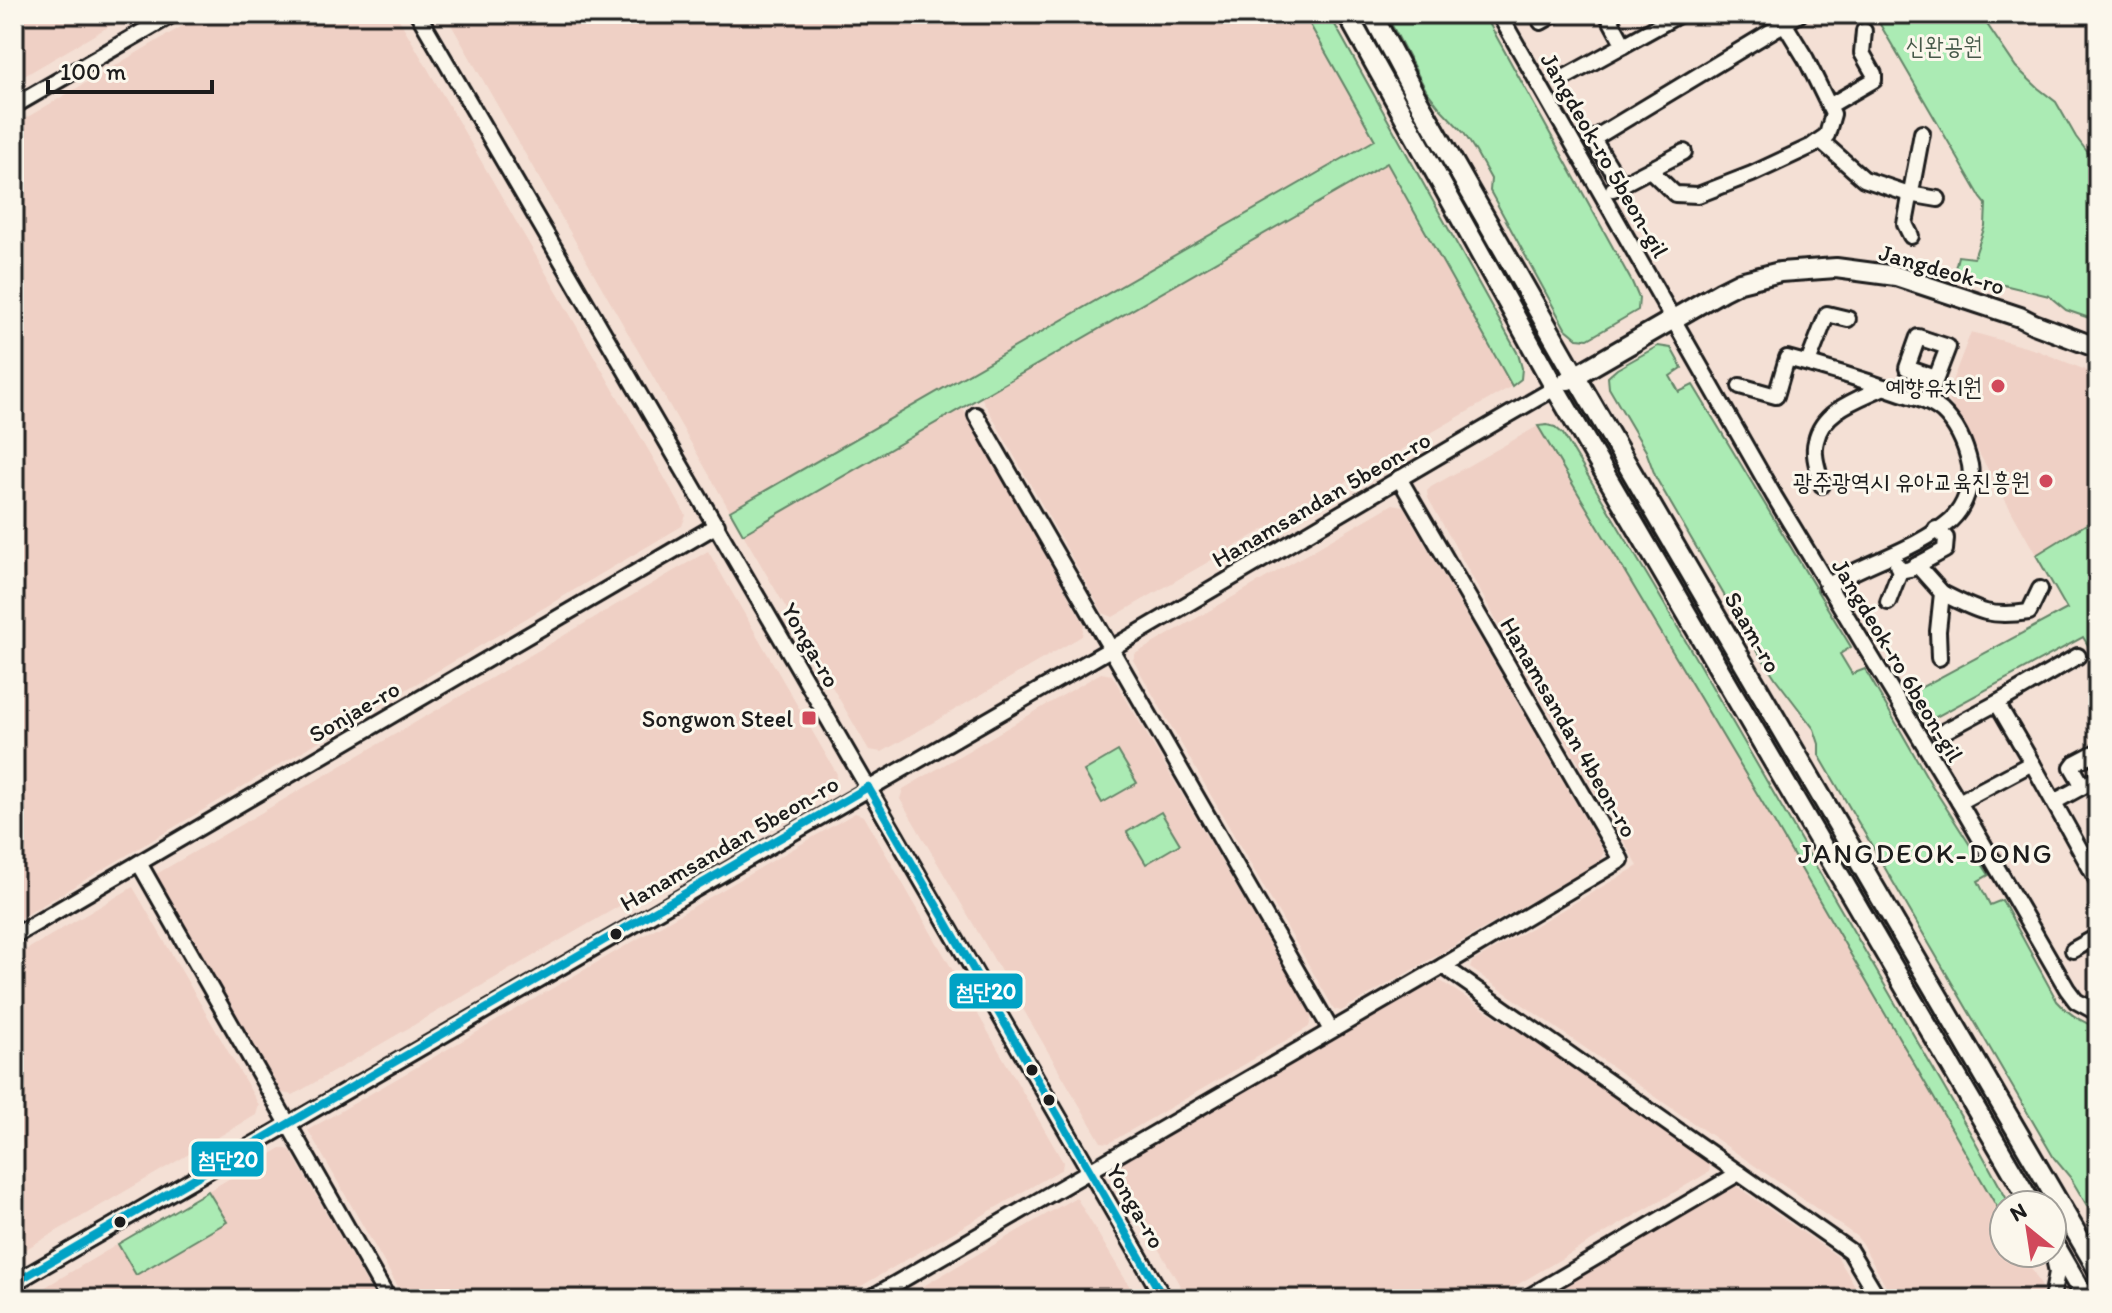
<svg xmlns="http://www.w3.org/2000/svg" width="2112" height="1313" viewBox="0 0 2112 1313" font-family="Itim,'Poor Story',sans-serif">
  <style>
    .built { fill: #efd0c5 }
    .green { fill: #abebb4; stroke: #648468; stroke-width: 2 }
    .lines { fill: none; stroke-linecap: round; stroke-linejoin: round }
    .minor-casing { stroke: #1c1c1c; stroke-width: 20 }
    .major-casing { stroke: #1c1c1c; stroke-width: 24 }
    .minor { stroke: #fbf7ec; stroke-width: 14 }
    .major { stroke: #fbf7ec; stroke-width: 18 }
    .bus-1-casing { stroke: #fbf7ec; stroke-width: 14 }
    .bus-1 { stroke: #01a2c5; stroke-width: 8 }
    .poi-dot { fill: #d1495b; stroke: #fbf7ec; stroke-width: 3 }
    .bus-dot { fill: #1c1c1c; stroke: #fbf7ec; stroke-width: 3 }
    .labels { text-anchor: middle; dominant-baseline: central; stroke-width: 6; stroke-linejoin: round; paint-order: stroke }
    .park-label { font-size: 24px; fill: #475a4a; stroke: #fbf7ec }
    .street-label { font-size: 24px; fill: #1c1c1c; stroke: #fbf7ec }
    .poi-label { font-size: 24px; fill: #1c1c1c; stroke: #fbf7ec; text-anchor: end }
    .quarter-label { font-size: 28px; letter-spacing: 2px; fill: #1c1c1c; stroke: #fbf7ec }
    .line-badge { stroke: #fbf7ec; stroke-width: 3 }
    .badge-label { font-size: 22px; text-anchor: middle; font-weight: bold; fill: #fff }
  </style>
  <rect width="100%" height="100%" fill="#f4e0d5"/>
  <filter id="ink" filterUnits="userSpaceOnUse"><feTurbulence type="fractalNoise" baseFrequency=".0125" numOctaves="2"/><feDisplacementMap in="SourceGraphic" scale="16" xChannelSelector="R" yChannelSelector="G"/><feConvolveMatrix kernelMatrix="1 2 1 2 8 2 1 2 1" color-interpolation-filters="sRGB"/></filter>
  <g filter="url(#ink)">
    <g class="built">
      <path d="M14 14H130L14 82Z"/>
      <path d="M203 14H396L686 515 682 526 14 922V125Z"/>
      <path d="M445 14H1304L1375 140 730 511Z"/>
      <path d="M1387 163 1512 386 1113 617 1103 613 981 397Z"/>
      <path d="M1971 332 2036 350 2098 375V517L2036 555 1949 400V389Z"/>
      <path d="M962 407 1084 624 1082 636 882 752 869 750 743 534Z"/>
      <path d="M1538 426 1774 822 1967 1153 2004 1219V1253H2023L2043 1289 2041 1299H1893L1861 1242 1856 1236 1470 968 1472 962 1638 866 1517 657 1428 498 1427 491 1431 487Z"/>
      <path d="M1393 504 1403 506 1604 852 1599 862 1341 1011 1334 1009 1133 660 1135 654Z"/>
      <path d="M708 551 837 774 835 781 293 1095 282 1093 153 876Z"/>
      <path d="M1101 673 1112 675 1312 1016 1309 1027 1109 1143 1101 1142 900 799 903 789Z"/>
      <path d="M855 813 864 816 1063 1162 1062 1169 839 1299H405L308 1130Z"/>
      <path d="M133 887 259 1105 256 1115 14 1256V957Z"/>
      <path d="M1439 980 1566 1062 1703 1160 1710 1165 1709 1172 1493 1299H1188L1116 1177 1117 1166 1347 1031Z"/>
      <path d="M281 1148 290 1150 376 1299H25Z"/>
      <path d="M1735 1185 1837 1256 1863 1299H1542Z"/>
      <path d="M1076 1197 1137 1299H901Z"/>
    </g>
    <g class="green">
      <path d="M1304 14H1329L1518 354 1522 368 1521 379 1512 386 1387 163 743 534 730 511 1375 140Z"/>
      <path d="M1386 14H1484L1632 282 1639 298 1638 310 1588 339 1577 338 1565 328 1490 191 1491 179 1476 152 1464 133 1440 108 1426 90Z"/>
      <path d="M1874 14H1980L2016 67 2038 88 2056 102 2076 137 2098 166V321L2066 310 2049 296 1954 273 1958 256 1974 258 1985 226 1986 204 1981 198Z"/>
      <path d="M1658 346 1671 348 1682 368 1670 376 1679 392 1693 385 1851 647 1840 654 1852 674 1865 669 1931 784 1989 875 1978 881 1990 905 2002 900 2057 1001C2068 1014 2082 1022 2098 1028V1055L2090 1059 2098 1074V1224L2070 1177 2054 1158 1819 755V744L1814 729 1776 679 1752 643 1656 478 1646 451 1609 388 1608 377 1617 369Z"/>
      <path d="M1547 425 1555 427 1563 434 1659 595 1976 1143 2010 1205H2004V1219L1774 822 1538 426Z"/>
      <path d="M2098 517V662L2083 637 1925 723 1907 695 2067 609 2036 555Z"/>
      <path d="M1118 751 1137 783 1102 803 1084 771Z"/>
      <path d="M1161 812 1180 844 1146 864 1127 832Z"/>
      <path d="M208 1191 227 1222 136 1275 118 1244Z"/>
    </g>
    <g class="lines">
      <defs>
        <g id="minor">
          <path d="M418 14C668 442 916 870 1164 1299"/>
          <path d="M1499 14 1774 496 1959 802 2067 989 2076 1001 2098 1013"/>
          <path d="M1541 22 1555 14"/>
          <path d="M1624 45 1680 14"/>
          <path d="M1562 79 1624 45 1607 14"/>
          <path d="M14 106 173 14"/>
          <path d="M1829 106 1874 80V74L1862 53 1864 31"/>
          <path d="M1820 140 1864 179 1909 194 1938 199"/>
          <path d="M1650 170 1675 194 1698 195 1752 174 1812 146 1827 135 1833 114 1806 59 1784 23"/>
          <path d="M1621 185 1593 139 1800 14"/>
          <path d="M1613 189 1684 152"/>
          <path d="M1911 236 1905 224 1922 133"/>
          <path d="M1808 363 1827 314 1848 319"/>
          <path d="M1740 386 1776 396 1787 358C1825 368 1861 379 1898 392 1913 397 1930 401 1942 411 1957 425 1966 446 1970 465 1973 483 1965 507 1951 520 1918 549 1865 563 1827 586"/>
          <path d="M1927 402 1948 347 1918 337 1907 368 1936 378"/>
          <path d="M976 415 1331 1030"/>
          <path d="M1822 485C1819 472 1812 455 1816 441 1822 410 1859 399 1884 387"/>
          <path d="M1917 565 1942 593 1938 631 1939 658"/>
          <path d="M1900 571 1910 569 1945 550 1946 538 1936 529"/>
          <path d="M1942 593C1978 611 1988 618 2029 612L2040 589"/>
          <path d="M1888 602 1900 571 1897 565"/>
          <path d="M1997 703 2078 656"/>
          <path d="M1941 733 1997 703 2032 763 1959 802"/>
          <path d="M2032 763 2098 882"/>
          <path d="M2083 786 2072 767 2075 763 2098 751"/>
          <path d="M2054 802 2098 778"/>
          <path d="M139 863 388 1299"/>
          <path d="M14 936 717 525"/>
          <path d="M2073 950 2098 936"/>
          <path d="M1443 966 1850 1251 1879 1299"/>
          <path d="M14 1283C379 1073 742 861 1107 651 1257 564 1405 474 1555 388"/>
          <path d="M869 1299 1443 966 1621 860 1399 478"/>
          <path d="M1525 1299 1739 1173"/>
          <path d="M2052 1299 2057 1272 2052 1250"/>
        </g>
        <g id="major">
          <path d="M1347 14 1555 388 2032 1205"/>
          <path d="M1372 14 1415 95 1575 375 2098 1270"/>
          <path d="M1568 380 1722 291 1740 282 1780 272 1836 268 1896 276 2020 317 2034 324 2098 348"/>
          <path d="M2052 1240 2086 1299"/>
        </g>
      </defs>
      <use href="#minor" class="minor-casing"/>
      <use href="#major" class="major-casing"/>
      <use href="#minor" class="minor"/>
      <use href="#major" class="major"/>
      <defs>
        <g id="bus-1">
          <path d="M868 787 1164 1299"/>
          <path d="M14 1283 868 787"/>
        </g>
      </defs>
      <use href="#bus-1" class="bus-1-casing"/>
      <use href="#bus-1" class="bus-1"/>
    </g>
  </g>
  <g class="poi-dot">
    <circle cx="1998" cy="386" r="8"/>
    <circle cx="2046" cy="481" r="8"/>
    <rect x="801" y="710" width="16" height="16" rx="4"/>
  </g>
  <g class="bus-dot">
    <circle cx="616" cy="934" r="7"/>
    <circle cx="1032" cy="1070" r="7"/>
    <circle cx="1049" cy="1100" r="7"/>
    <circle cx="120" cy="1222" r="7"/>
  </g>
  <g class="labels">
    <g class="park-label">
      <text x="1944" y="45">신완공원</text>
    </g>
    <g class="street-label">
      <text transform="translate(1605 155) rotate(60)">Jangdeok-ro 5beon-gil</text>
      <text transform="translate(1942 269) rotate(16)">Jangdeok-ro</text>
      <text transform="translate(1321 499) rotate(-30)">Hanamsandan 5beon-ro</text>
      <text transform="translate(1753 632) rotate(60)">Saam-ro</text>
      <text transform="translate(811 645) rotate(60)">Yonga-ro</text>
      <text transform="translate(1898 660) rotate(59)">Jangdeok-ro 6beon-gil</text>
      <text transform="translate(354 711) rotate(-30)">Sonjae-ro</text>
      <text transform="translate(1569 727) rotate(60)">Hanamsandan 4beon-ro</text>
      <text transform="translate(729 843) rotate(-30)">Hanamsandan 5beon-ro</text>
      <text transform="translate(1136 1206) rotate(60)">Yonga-ro</text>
    </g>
    <g class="poi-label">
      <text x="1982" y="386">예향유치원</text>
      <text x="2030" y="481">광주광역시 유아교육진흥원</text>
      <text x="793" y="718">Songwon Steel</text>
    </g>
    <g class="quarter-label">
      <text x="1926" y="853">JANGDEOK-DONG</text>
    </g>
  </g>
  <g class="line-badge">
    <rect x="948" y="972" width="76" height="38" rx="8" fill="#01a2c5"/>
    <rect x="190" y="1140" width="75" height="38" rx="8" fill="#01a2c5"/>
  </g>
  <g class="badge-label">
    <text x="986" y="999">첨단20</text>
    <text x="228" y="1167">첨단20</text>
  </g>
  <rect width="2112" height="1313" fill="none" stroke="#fbf7ec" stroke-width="48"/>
  <rect x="24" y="24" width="2064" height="1265" fill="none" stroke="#1c1c1c" stroke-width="3" filter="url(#ink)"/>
  <g transform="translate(2028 1229) rotate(330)"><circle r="38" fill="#fbf7ec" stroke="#a29f99" stroke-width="2"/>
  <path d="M0-6L14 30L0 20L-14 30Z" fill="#d1495b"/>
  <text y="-12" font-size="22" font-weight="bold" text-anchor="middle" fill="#1c1c1c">N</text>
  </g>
  <path d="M48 80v12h164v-12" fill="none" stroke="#1c1c1c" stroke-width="4"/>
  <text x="60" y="80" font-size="24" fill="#1c1c1c" stroke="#fbf7ec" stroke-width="6" paint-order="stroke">100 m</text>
</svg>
